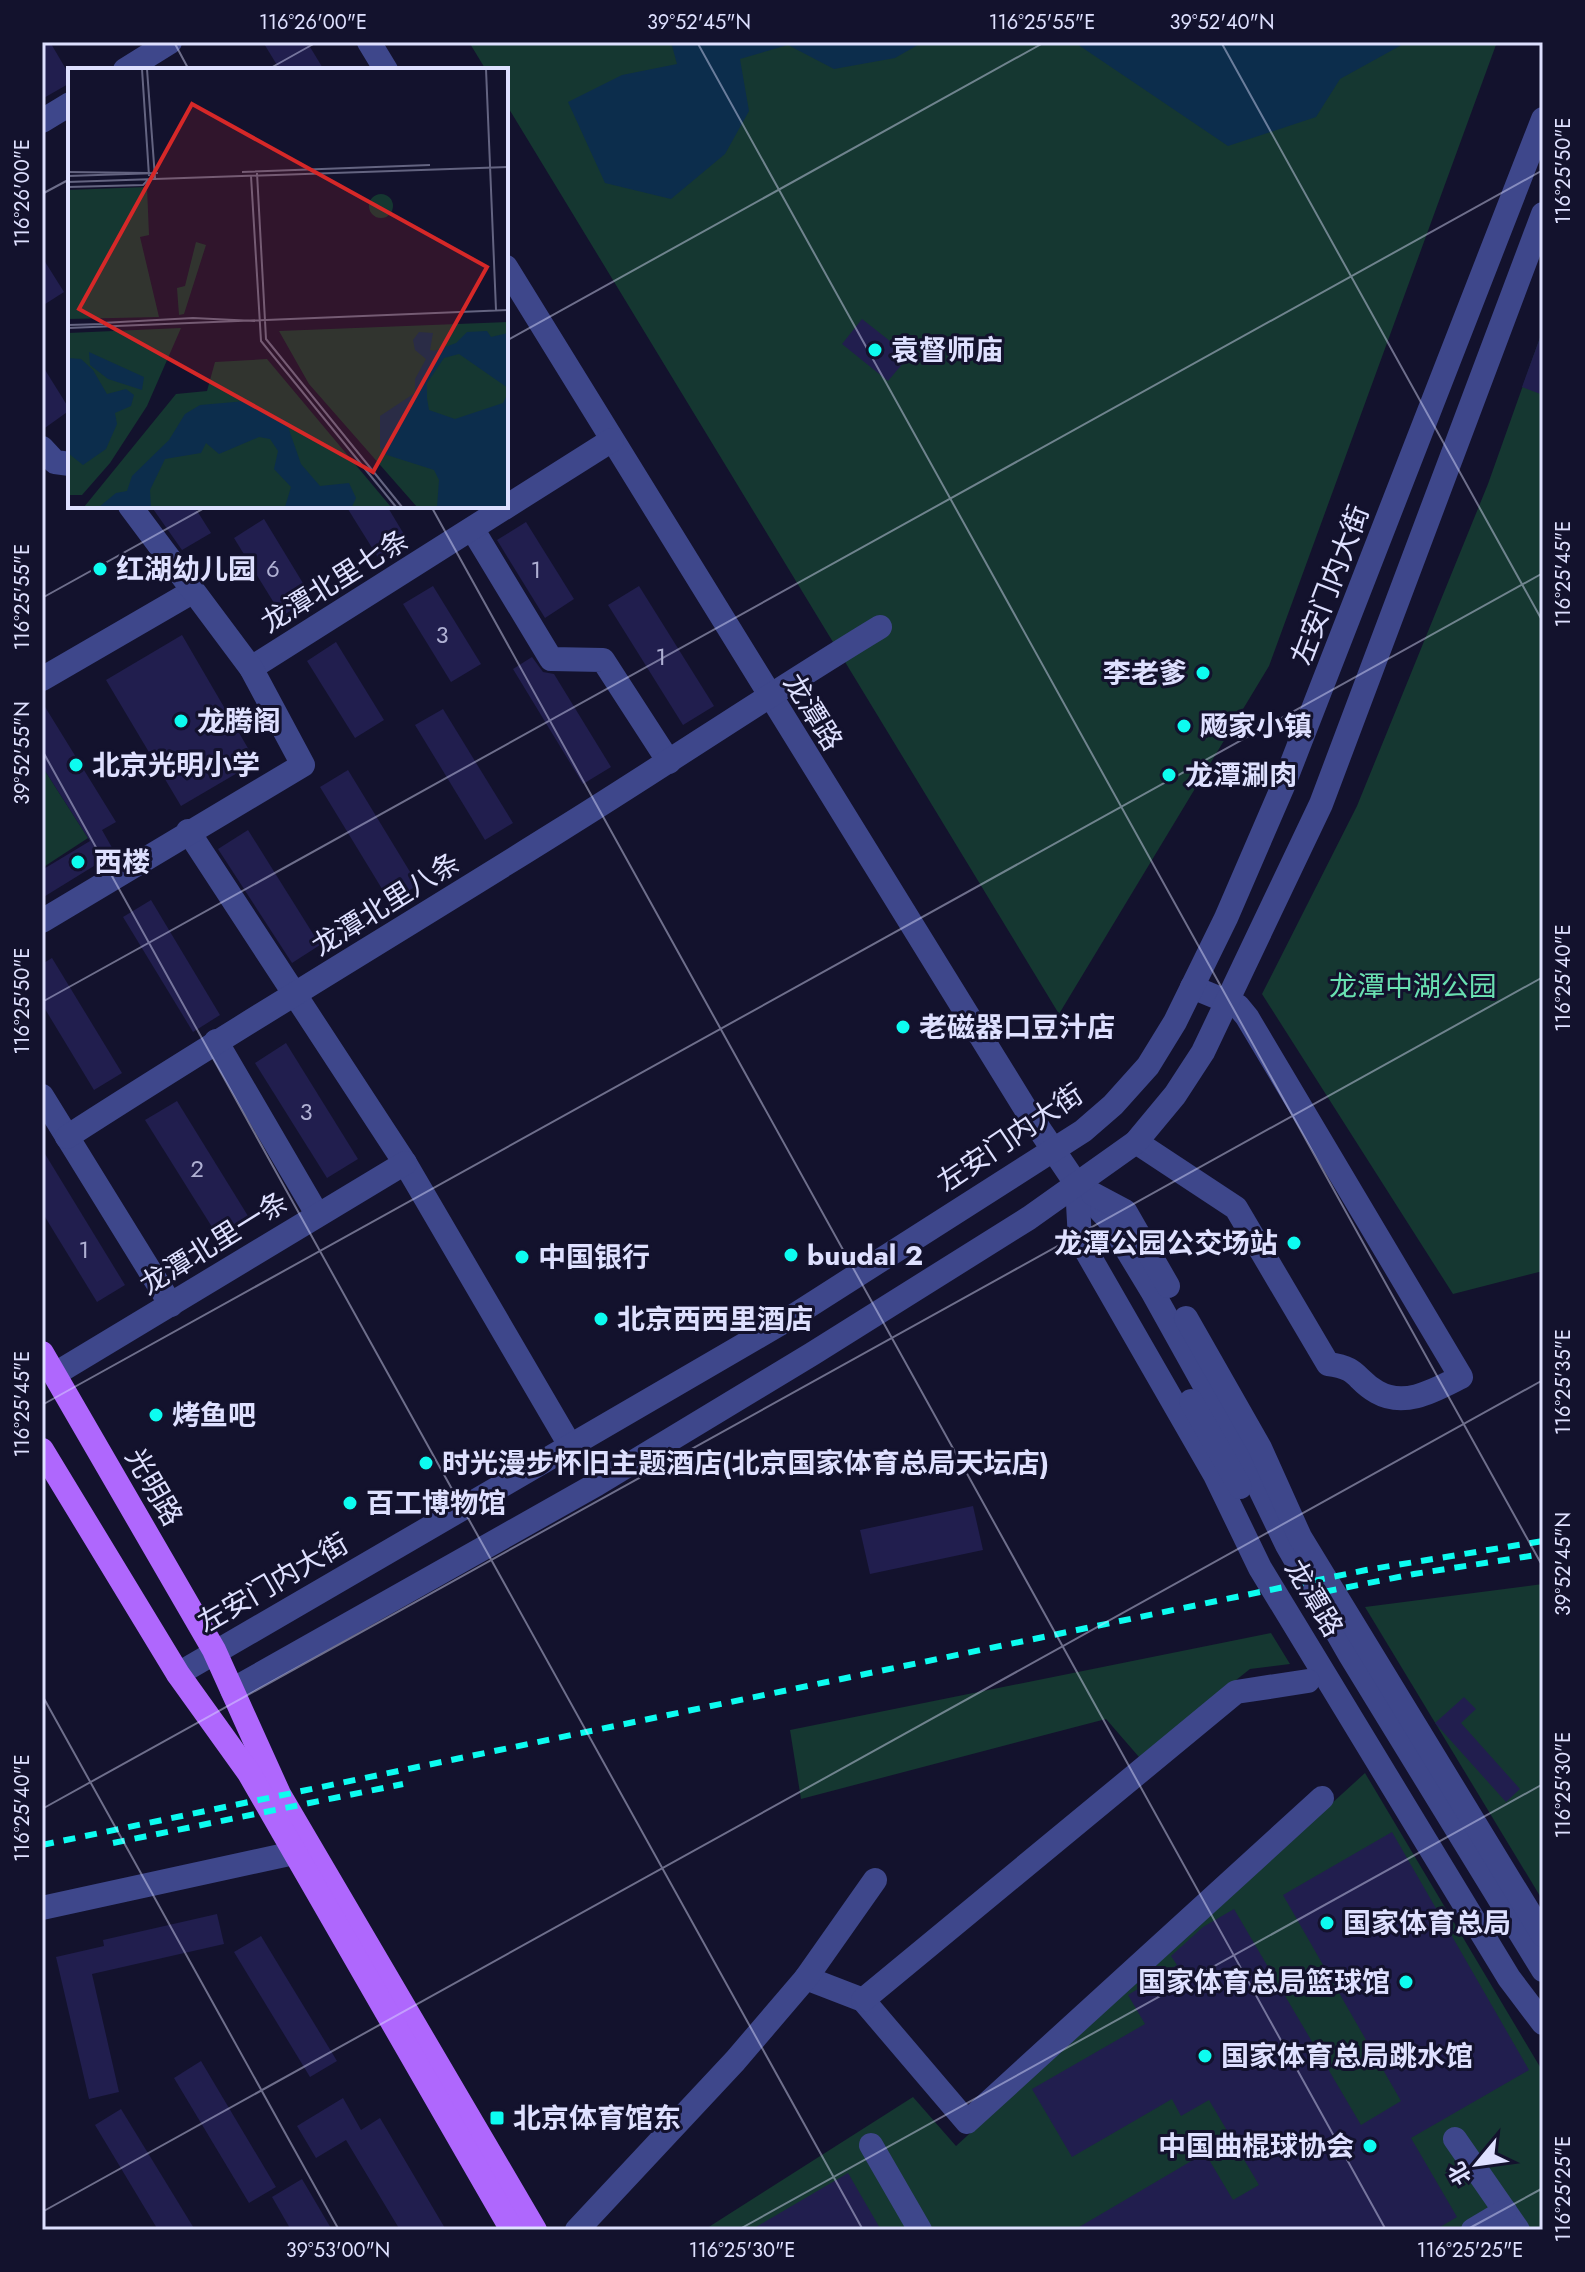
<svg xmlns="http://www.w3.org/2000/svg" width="1585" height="2272" viewBox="0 0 1585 2272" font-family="Jost,'Noto Sans SC',sans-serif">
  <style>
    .green { fill: #153731 }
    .water { fill: #0c2d4c }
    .building { fill: #211e4e }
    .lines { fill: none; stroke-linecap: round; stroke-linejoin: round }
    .minor { stroke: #3e478b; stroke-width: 24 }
    .major { stroke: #af67fd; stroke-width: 24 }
    .rail { stroke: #0dfcf0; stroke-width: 6; stroke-dasharray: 12 10; stroke-linecap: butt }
    .ticks { fill: none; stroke: #dee0ff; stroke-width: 2; stroke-opacity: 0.45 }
    .poi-dot { fill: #0dfcf0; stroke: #13122d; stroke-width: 3 }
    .labels { text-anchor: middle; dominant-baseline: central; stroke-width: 6; stroke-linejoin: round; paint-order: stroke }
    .number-label { font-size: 24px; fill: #afb0d3 }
    .poi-label { font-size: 28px; font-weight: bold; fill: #dee0ff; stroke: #13122d; text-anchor: start }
    .street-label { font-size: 28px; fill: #dee0ff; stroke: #13122d }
    .park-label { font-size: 28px; fill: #69e0b1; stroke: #13122d }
    .inset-road { fill: none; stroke: #646481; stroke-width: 2 }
    .view { fill: #d62828; fill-opacity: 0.15; stroke: #d62828; stroke-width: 4 }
    .inset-edge { fill: none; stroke: #dee0ff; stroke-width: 4 }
    .neatline { fill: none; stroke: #dee0ff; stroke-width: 3 }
    .ticks-label { font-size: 20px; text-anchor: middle; fill: #dee0ff }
  </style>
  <rect width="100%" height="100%" fill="#13122d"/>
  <g class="green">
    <path d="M469 42H1497L1269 666 1059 1014 506 104V70H486Z"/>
    <path d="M1543 329V1271L1453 1294 1262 994 1357 806 1488 484Z"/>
    <path d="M42 766 88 838 42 868Z"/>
    <path d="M1543 1584V1901L1365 1607Z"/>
    <path d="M1271 1633 1290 1664 1250 1669 1139 1757 1106 1719 801 1799 790 1730Z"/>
    <path d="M1365 1773 1543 2072V2230H704L913 2097 956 2146Z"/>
  </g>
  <g class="water">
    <path d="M671 42H923L895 58 834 69 788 45 740 59 749 111 725 154 671 199 605 183 568 102 622 75 677 64Z"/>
    <path d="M1074 42H1407L1340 79 1316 117 1228 146Z"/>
  </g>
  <g class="building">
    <path d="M42 42H50L70 76V83L42 99Z"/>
    <path d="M263 42H307L324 70H280Z"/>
    <path d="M42 257 64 292 42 306Z"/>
    <path d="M862 319 909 356 888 381 842 344Z"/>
    <path d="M1541 335 1543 336V395L1522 387Z"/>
    <path d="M42 365 70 410 42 430Z"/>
    <path d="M151 506H194L211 533 182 550Z"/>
    <path d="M346 506H387L408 541 379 559Z"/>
    <path d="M264 519 312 598 282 616 234 538Z"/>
    <path d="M526 522 574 599 545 618 497 540Z"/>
    <path d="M433 586 481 664 451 682 403 604Z"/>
    <path d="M639 586 714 706 683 725 608 605Z"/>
    <path d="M182 635 256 762 181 806 106 680Z"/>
    <path d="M336 642 384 720 355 738 307 661Z"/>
    <path d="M532 657 543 672 554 674 611 767 583 784 513 669Z"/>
    <path d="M42 702 116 822 102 830 115 853 42 898V870L90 841 42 766Z"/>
    <path d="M443 709 513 823 485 840 415 725Z"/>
    <path d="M348 770 418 885 390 902 320 787Z"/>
    <path d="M248 830 320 945 292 963 218 849Z"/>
    <path d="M151 900 220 1015 193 1032 123 917Z"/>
    <path d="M52 958 122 1073 94 1090 42 1004V964Z"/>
    <path d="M286 1043 358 1159 327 1178 255 1063Z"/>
    <path d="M177 1101 248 1216 217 1235 145 1120Z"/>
    <path d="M42 1149 125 1285 97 1302 42 1212Z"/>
    <path d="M973 1506 983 1550 870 1574 860 1530Z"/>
    <path d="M1464 1697 1476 1709 1461 1723 1520 1789 1506 1802 1435 1723Z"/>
    <path d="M1392 1832 1529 2070 1411 2138 1457 2217 1435 2230H1074L1205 2153 1233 2200 1259 2185 1209 2100 1181 2116 1172 2099 1072 2157 1032 2089 1145 2024 1128 1995 1177 1965 1171 1956 1203 1927 1234 1909 1361 2125 1401 2101 1283 1895Z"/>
    <path d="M217 1914 224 1944 92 1974 119 2092 89 2099 56 1957 104 1946 103 1940Z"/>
    <path d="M261 1936 337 2061 310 2077 234 1952Z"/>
    <path d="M201 2061 276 2187 249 2203 174 2078Z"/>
    <path d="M343 2098 361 2130 380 2118 446 2230H400L346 2140 316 2158 297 2126Z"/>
    <path d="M121 2109 195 2230H158L95 2125Z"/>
    <path d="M848 2173 881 2230H751Z"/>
    <path d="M302 2179 332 2230H291L272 2197Z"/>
  </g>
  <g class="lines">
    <g class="minor">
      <path d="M369 42 386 70"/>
      <path d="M125 70 170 42"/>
      <path d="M42 121 70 104"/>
      <path d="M506 267 1025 1108 1077 1185 1109 1220 1152 1291 1246 1460 1287 1545 1350 1655 1543 1970"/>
      <path d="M42 448 55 462 70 464"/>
      <path d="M473 530 551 659 603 660 669 762"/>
      <path d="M251 668 612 440"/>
      <path d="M42 679 192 592"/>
      <path d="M188 831 405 1163 571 1447"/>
      <path d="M42 921 303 765 251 668 130 506"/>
      <path d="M216 1041 317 1214"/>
      <path d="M42 1096 171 1305"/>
      <path d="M67 1137C228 1033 394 934 557 832 665 765 771 693 880 627"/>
      <path d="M1136 1142 1236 1208 1328 1364C1360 1368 1354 1379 1377 1392 1405 1408 1435 1390 1461 1377L1247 1017 1238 1006 1192 987"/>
      <path d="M1077 1185 1080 1240 1215 1475 1260 1568 1509 1978 1543 2023"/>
      <path d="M1093 1194 1125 1211 1168 1286"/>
      <path d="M1186 1318 1260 1448 1300 1537 1543 1935"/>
      <path d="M55 1374 405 1163"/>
      <path d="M1191 1401 1240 1487"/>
      <path d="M178 1674 790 1318 1083 1131 1113 1105 1148 1066 1175 1022 1226 918 1283 786 1543 119"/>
      <path d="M232 1690 597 1484 812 1354 1029 1218 1136 1142 1175 1095 1203 1052 1321 804 1543 214"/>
      <path d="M42 1908 294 1853"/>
      <path d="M806 1978 863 2000 967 2122 1322 1798"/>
      <path d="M863 2000 1236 1692 1308 1681"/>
      <path d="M1455 2139 1518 2230"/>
      <path d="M871 2145 920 2230"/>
      <path d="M577 2230 735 2061 806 1978 875 1880"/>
      <path d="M1473 2230 1505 2211"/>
    </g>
    <g class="major">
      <path d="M42 1353 214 1650 279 1794 535 2230"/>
      <path d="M42 1450 178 1674 249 1773 512 2230"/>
    </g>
    <g class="rail">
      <path d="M1303 1596 1414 1574 1543 1554"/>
      <path d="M113 1843 403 1784"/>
      <path d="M42 1845 1366 1570 1543 1541"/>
    </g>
  </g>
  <path class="ticks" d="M174 42 189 70M697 42 1543 1567M1221 42 1543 622M267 70 317 42M42 194 70 179M506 341 1045 42M431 506 1386 2230M42 598 208 506M42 750 863 2230M42 1002 1543 170M42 1405 1543 573M42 1695 339 2230M42 1809 1543 977M42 2212 1543 1380M738 2230 1543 1784M1466 2230 1543 2188"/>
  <g class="poi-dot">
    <circle cx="875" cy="350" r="8"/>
    <circle cx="100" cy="569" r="8"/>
    <circle cx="1203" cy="673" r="8"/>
    <circle cx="181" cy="721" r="8"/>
    <circle cx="1184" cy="726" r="8"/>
    <circle cx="76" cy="765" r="8"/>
    <circle cx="1169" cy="775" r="8"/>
    <circle cx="78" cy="862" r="8"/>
    <circle cx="903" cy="1027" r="8"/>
    <circle cx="1294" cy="1243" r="8"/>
    <circle cx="791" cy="1255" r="8"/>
    <circle cx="522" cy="1257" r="8"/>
    <circle cx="601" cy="1319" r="8"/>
    <circle cx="156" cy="1415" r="8"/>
    <circle cx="426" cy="1463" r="8"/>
    <circle cx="350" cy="1503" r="8"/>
    <circle cx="1327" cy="1923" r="8"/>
    <circle cx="1406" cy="1982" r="8"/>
    <circle cx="1205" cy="2056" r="8"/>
    <rect x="489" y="2110" width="16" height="16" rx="4"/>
    <circle cx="1370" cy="2146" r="8"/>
  </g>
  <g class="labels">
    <g class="number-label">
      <text x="273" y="568">6</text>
      <text x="536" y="569">1</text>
      <text x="442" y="634">3</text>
      <text x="661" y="656">1</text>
      <text x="306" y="1111">3</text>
      <text x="197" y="1168">2</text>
      <text x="84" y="1249">1</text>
    </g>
    <g class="poi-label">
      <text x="891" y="350">袁督师庙</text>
      <text x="116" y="569">红湖幼儿园</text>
      <text x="1187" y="673" text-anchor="end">李老爹</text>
      <text x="197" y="721">龙腾阁</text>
      <text x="1200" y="726">飏家小镇</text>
      <text x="92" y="765">北京光明小学</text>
      <text x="1185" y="775">龙潭涮肉</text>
      <text x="94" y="862">西楼</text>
      <text x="919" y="1027">老磁器口豆汁店</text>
      <text x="1278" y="1243" text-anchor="end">龙潭公园公交场站</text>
      <text x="807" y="1255">buudal 2</text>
      <text x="538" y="1257">中国银行</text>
      <text x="617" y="1319">北京西西里酒店</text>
      <text x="172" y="1415">烤鱼吧</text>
      <text x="442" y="1463">时光漫步怀旧主题酒店(北京国家体育总局天坛店)</text>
      <text x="366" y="1503">百工博物馆</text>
      <text x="1343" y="1923">国家体育总局</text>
      <text x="1390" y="1982" text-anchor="end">国家体育总局篮球馆</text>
      <text x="1221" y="2056">国家体育总局跳水馆</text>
      <text x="513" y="2118">北京体育馆东</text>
      <text x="1354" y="2146" text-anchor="end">中国曲棍球协会</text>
    </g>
    <g class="street-label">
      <text transform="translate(335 581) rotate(-32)">龙潭北里七条</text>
      <text transform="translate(1330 585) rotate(-69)">左安门内大街</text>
      <text transform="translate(813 712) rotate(58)">龙潭路</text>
      <text transform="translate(386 904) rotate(-32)">龙潭北里八条</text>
      <text transform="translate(1010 1138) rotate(-34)">左安门内大街</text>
      <text transform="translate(214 1243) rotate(-32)">龙潭北里一条</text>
      <text transform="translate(154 1487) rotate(60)">光明路</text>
      <text transform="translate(273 1583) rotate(-30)">左安门内大街</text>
      <text transform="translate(1314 1598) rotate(59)">龙潭路</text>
    </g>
    <g class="park-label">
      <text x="1413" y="986">龙潭中湖公园</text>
    </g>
  </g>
  <g transform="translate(68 68)">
    <rect width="440" height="440" fill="#13122d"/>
    <path d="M79 119 81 167 72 169 91 249 0 251V122ZM301 138a12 12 0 1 1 24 0a12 12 0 1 1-24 0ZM128 174 138 177 116 246 111 247 109 220 117 218ZM440 254V439H349L241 316 211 263ZM113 260 79 338 42 395 14 427H0V265ZM199 291 323 439H16L108 326 139 323 147 294Z" fill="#153731"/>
    <path d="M419 263 423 269 440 265V320L391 286 376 290 359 315V330L361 342 387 351 435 335 440 325V439H369L371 412 366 402 319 387 312 379V348L347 325V311L358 291 347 282 345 272 351 264 365 265 362 282 366 283 388 275 399 264ZM21 284 76 309 74 322 40 311 22 297ZM0 290 13 291 25 302 39 326 58 321 66 327 63 338 47 345 49 356 38 381 15 397 0 385ZM178 333 218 353 233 396 252 418 281 415 288 430 284 439H217L223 419 206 401 210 383 202 371 191 369 151 386 138 375 133 385 97 391 82 422 83 439H31L48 425 59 423 64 408 101 372 117 346 132 337Z" fill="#0c2d4c"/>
    <path class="inset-road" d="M74 1 81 108M79 1 87 110M418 1 428 242M0 104 80 105M174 104 362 97M189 105 198 271 334 439M0 108 90 105M183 108 193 273 328 439M0 114 440 99M0 119 75 117 81 111M34 255 125 250 187 253M0 257 35 256M0 260 440 242"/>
    <path class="view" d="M124 36 419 199 305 404 11 241Z"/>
    <rect width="440" height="440" class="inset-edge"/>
  </g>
  <rect width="1585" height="2272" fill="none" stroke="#13122d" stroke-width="88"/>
  <g transform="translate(1477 2164) rotate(241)" stroke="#13122d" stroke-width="6" paint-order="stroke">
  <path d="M0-6L14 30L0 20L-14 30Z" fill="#dee0ff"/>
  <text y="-12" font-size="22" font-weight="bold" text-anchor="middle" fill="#dee0ff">北</text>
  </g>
  <rect x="44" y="44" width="1497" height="2184" class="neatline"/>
  <g class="ticks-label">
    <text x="313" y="29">116°26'00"E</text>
    <text x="699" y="29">39°52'45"N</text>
    <text x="1042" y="29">116°25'55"E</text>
    <text x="1222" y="29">39°52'40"N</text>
    <text transform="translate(1563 171) rotate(-90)" y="7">116°25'50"E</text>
    <text transform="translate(22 193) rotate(-90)" y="7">116°26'00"E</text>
    <text transform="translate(1563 574) rotate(-90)" y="7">116°25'45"E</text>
    <text transform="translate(22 597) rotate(-90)" y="7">116°25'55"E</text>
    <text transform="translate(22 753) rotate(-90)" y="7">39°52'55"N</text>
    <text transform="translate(1563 978) rotate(-90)" y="7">116°25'40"E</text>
    <text transform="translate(22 1001) rotate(-90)" y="7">116°25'50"E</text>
    <text transform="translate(1563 1382) rotate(-90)" y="7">116°25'35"E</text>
    <text transform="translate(22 1404) rotate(-90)" y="7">116°25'45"E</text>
    <text transform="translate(1563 1564) rotate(-90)" y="7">39°52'45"N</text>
    <text transform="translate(1563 1785) rotate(-90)" y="7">116°25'30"E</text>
    <text transform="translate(22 1808) rotate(-90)" y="7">116°25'40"E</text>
    <text transform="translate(1563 2189) rotate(-90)" y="7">116°25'25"E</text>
    <text x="338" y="2257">39°53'00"N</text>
    <text x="742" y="2257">116°25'30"E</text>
    <text x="1470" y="2257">116°25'25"E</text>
  </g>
</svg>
